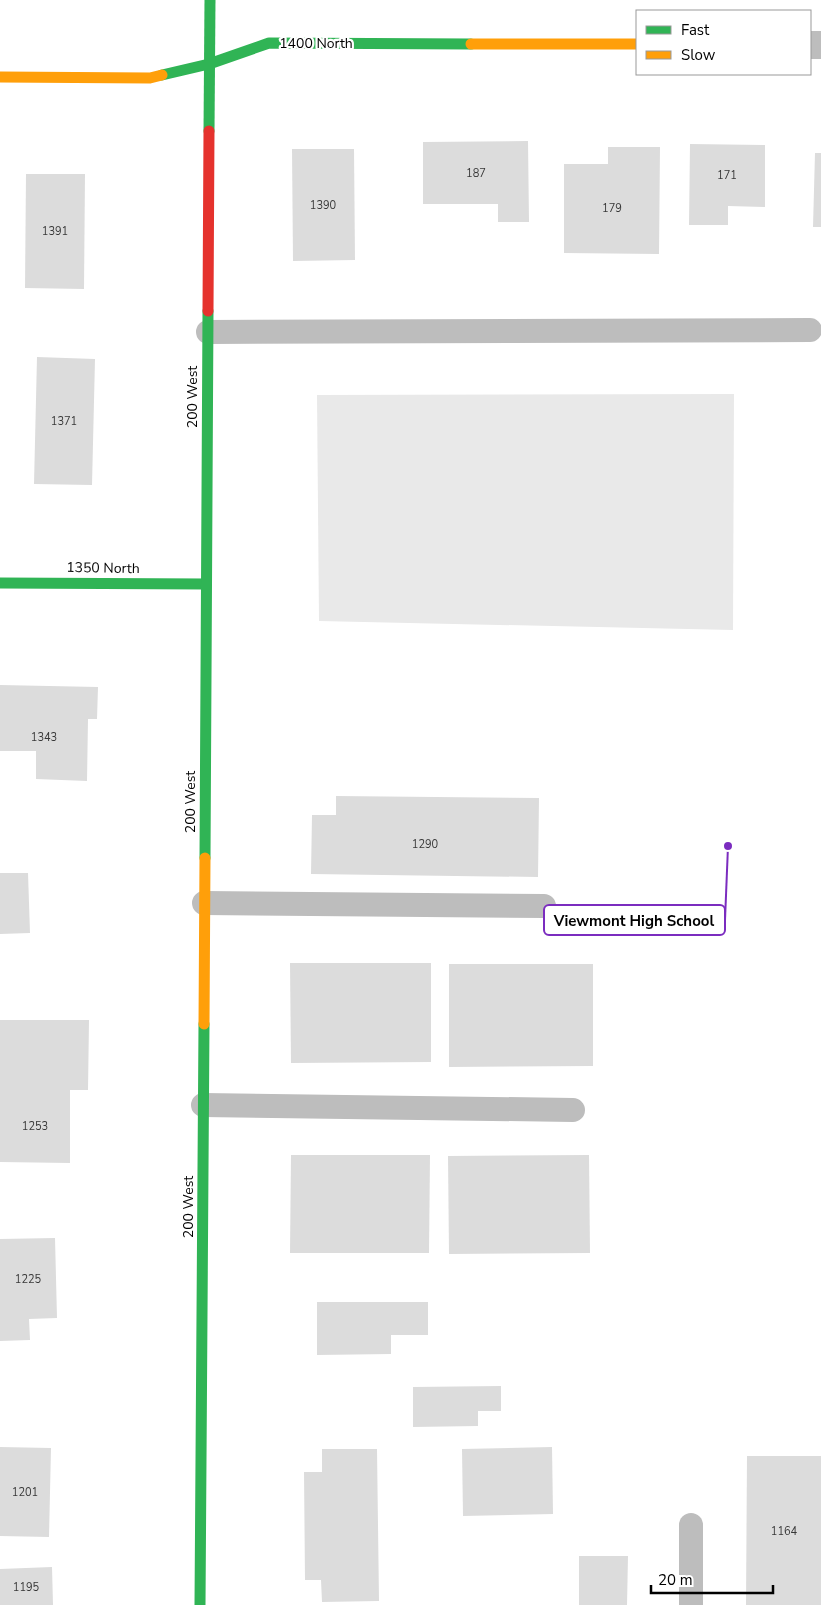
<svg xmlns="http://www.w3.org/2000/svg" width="821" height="1605" viewBox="0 0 821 1605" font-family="'Nunito Sans',sans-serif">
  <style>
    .green { fill: #e9e9e9 }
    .building { fill: #dcdcdc }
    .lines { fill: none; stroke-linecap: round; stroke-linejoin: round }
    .lane { stroke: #bdbdbd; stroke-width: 24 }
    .street { stroke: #bdbdbd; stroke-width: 28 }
    .fast { stroke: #30b455; stroke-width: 11 }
    .slow { stroke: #ff9f0a; stroke-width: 11 }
    .jam { stroke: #e5322d; stroke-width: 11 }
    .labels { text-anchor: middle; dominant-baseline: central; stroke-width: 4.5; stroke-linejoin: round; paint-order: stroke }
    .number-label { font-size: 11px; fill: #373737 }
    .street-label { font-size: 14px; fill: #000; stroke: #fff }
    .leader { fill: none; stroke: #7b2cbf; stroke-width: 2 }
    .callout-dot { fill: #7b2cbf; stroke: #fff; stroke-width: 2 }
    .callout { fill: #fff; stroke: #7b2cbf; stroke-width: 2 }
    .callout-label { font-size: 15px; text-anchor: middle; font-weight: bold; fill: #000 }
  </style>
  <rect width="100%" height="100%" fill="#fff"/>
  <path class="green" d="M734 394 733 630 319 621 317 395Z"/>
  <g class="building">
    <path d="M528 141 529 222H498V204H423V142Z"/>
    <path d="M690 144 765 145V207L728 206V225H689Z"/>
    <path d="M608 147H660L659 254 564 253V164H608Z"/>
    <path d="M292 149H354L355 260 293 261Z"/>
    <path d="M815 153H821V227H813Z"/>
    <path d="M26 174H85L84 289 25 288Z"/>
    <path d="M37 357 95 359 92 485 34 484Z"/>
    <path d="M0 685 98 687 97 719H88L87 781 36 779V751H0Z"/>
    <path d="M336 796 539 798 538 877 311 874 312 815H336Z"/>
    <path d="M0 873H28L30 933 0 934Z"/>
    <path d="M290 963H431V1062L291 1063Z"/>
    <path d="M449 964H593V1066L449 1067Z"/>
    <path d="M0 1020H89L88 1090H70V1163L0 1162Z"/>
    <path d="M291 1155H430L429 1253H290Z"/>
    <path d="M589 1155 590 1253 449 1254 448 1156Z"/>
    <path d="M55 1238 57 1318 29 1319 30 1340 0 1341V1239Z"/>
    <path d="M317 1302H428V1335H391V1354L317 1355Z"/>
    <path d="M501 1386V1411H478V1426L413 1427V1387Z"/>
    <path d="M0 1447 51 1448 49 1537 0 1536Z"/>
    <path d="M552 1447 553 1514 463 1516 462 1449Z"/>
    <path d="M322 1449H377L379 1601 322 1602 321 1580H305L304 1472H322Z"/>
    <path d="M747 1456H821V1605H746Z"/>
    <path d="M579 1556H628L627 1605H579Z"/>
    <path d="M52 1567 53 1605H0V1569Z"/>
  </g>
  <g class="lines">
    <g class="lane">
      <path d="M208 332 810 330"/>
      <path d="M204 903 544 906"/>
      <path d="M203 1105 573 1110"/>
      <path d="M691 1525V1605"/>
    </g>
    <path class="street" d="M810 45H821"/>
    <g class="fast">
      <path d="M162 75 209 64 269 43 471 44"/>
      <path d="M209 131 210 0"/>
      <path d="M0 583 206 584"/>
      <path d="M205 858 208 311"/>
      <path d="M200 1605 204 1024"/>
    </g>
    <g class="slow">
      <path d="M471 44H637"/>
      <path d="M0 77 150 78 162 75"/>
      <path d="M204 1024 205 858"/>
    </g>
    <path class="jam" d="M208 311 209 131"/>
  </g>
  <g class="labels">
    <g class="number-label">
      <text x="476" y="173">187</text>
      <text x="727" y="175">171</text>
      <text x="323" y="205">1390</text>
      <text x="612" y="208">179</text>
      <text x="55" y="231">1391</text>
      <text x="64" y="421">1371</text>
      <text x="44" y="737">1343</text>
      <text x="425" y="844">1290</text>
      <text x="35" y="1126">1253</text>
      <text x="28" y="1279">1225</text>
      <text x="25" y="1492">1201</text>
      <text x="784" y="1531">1164</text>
      <text x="26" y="1587">1195</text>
    </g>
    <g class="street-label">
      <text x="316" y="43">1400 North</text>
      <text transform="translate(192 397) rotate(-90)">200 West</text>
      <text transform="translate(103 568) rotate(1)">1350 North</text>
      <text transform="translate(190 802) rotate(-90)">200 West</text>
      <text transform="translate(188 1207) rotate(-90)">200 West</text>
    </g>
  </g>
  <path class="leader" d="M728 846L725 920"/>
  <circle class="callout-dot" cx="728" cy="846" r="5"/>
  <rect class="callout" x="544" y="905" width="181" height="30" rx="5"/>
  <g class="callout-label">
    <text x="634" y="926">Viewmont High School</text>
  </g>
  <rect x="636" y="10" width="175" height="65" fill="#ffffff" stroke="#999999"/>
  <rect x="646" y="26" width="25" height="8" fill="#30b455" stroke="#999999"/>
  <text x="681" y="35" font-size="15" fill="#000000">Fast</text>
  <rect x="646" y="51" width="25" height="8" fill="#ff9f0a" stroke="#999999"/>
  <text x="681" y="60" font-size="15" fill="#000000">Slow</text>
  <path d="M651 1585v8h122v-8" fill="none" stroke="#000000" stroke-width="2.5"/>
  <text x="658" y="1585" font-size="15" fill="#000000" stroke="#ffffff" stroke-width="4" paint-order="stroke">20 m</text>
</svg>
